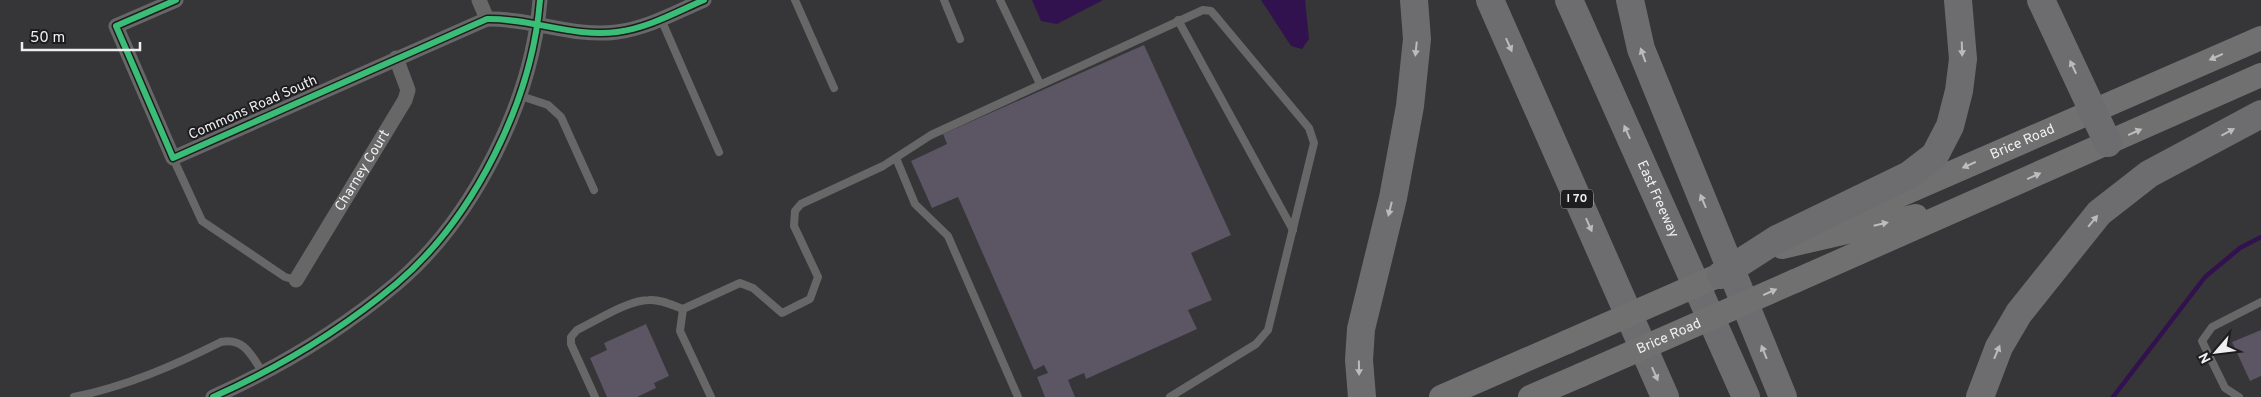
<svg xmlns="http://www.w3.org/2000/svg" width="2261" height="397" viewBox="0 0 2261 397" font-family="Overpass,sans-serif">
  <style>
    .water { fill: #32124e }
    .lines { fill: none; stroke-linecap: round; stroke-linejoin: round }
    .stream { stroke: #32124e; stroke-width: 4.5 }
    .building { fill: #5b5564 }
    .service { stroke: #676767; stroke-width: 8 }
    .minor { stroke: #676767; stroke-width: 15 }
    .primary { stroke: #717071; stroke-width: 24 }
    .motorway { stroke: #6d6c6e; stroke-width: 28 }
    .primary-bridge { stroke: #717071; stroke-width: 24 }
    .motorway-bridge { stroke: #6d6c6e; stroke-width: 28 }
    .cycleway-casing { stroke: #1d1c1e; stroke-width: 9 }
    .cycleway { stroke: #3abd76; stroke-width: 6 }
    .oneway { fill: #bbbabd }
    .oneway2 { fill: #bdbcbe }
    .labels { text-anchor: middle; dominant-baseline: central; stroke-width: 4; stroke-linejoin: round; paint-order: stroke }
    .shield { fill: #1d1c1e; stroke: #b0afb2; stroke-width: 1 }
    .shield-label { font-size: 12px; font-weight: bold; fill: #efeef1 }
    .street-label { font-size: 14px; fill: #efeef1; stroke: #1d1c1e }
  </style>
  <rect width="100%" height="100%" fill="#363537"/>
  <g class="water">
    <path d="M1032 0H1103L1057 24 1041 21Z"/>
    <path d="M1261 0H1305L1309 39 1302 49 1291 46Z"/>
  </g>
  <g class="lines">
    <path class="stream" d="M2113 397 2205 277 2240 248 2261 237"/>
  </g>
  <g class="building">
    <path d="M1144 45 1231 235 1191 253 1212 300 1188 310 1197 329 1086 379 1084 373 1068 380 1075 397H1045L1037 377 1048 373 1044 365 1034 370 958 197 932 208 911 161 947 144 943 134Z"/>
    <path d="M646 324 669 376 654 383 656 388 637 397H607L590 358 607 350 604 343Z"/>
    <path d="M2261 330V376L2250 381 2232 342Z"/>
  </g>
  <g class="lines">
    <g class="service">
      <path d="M795 0 834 88"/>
      <path d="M944 0 960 39"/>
      <path d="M1000 0 1040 84"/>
      <path d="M661 19 719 152"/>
      <path d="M1178 20 1293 230"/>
      <path d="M521 96 548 105 561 117 594 190"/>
      <path d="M173 158 202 221 285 277 296 280"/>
      <path d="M896 158 915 204 948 236 1018 397"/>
      <path d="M74 397C127 386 173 366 221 342 244 337 252 356 263 373"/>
      <path d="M595 397 571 344V337L577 330C596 321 628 300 649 300 660 299 672 305 683 309"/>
      <path d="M711 397 680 331 683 309 740 283 753 288 782 313 810 299 818 277 794 226 795 211 801 204 883 166 931 135 1203 10 1211 11 1218 19 1309 128 1314 143 1268 330 1256 344 1170 397"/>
      <path d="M2239 397 2225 388 2202 341 2212 327 2261 302"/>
    </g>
    <g class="minor">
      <path d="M176 0 116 26 173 158 487 19C531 18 574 38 617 32 648 28 676 12 704 0"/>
      <path d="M479 0 487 19"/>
      <path id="s1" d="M296 280 405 100 408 90 396 58"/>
      <path d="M213 397C278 368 341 330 396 284 474 218 532 101 540 0"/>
    </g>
    <g class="primary">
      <path id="s2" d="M1850 217 2261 38"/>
      <path d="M1782 247 1916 216"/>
      <path d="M1795 281 2261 75"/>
      <path d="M1441 397 1567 342"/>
      <path d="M1530 397 1581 375"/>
    </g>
    <g class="motorway">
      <path d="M1490 0 1665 397"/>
      <path id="s3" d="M1569 0 1746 397"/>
      <path d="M1630 0 1641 49 1783 397"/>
      <path d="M2041 0 2108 143"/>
      <path d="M1777 239 1909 175 1935 155 1950 126 1959 91 1963 59 1958 0"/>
      <path d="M1362 397 1359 360 1361 329 1393 198 1410 106 1417 39 1414 0"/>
      <path d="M1980 397 1999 347 2019 313 2099 213 2149 174 2261 114"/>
    </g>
    <g class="primary-bridge">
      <path d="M1567 342 1738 267"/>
      <path id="s4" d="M1581 375 1795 281"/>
    </g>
    <path class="motorway-bridge" d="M1721 275 1777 239"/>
    <defs>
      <g id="cycleway">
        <path d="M176 0 116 26 173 158 487 19C531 18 574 38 617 32 648 28 676 12 704 0"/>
        <path d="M213 397C278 368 341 330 396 284 474 218 532 101 540 0"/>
      </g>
    </defs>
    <use href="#cycleway" class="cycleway-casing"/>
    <use href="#cycleway" class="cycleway"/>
  </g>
  <defs><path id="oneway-solid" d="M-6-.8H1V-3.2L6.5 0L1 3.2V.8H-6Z" transform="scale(1.25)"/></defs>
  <g class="oneway">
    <use href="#oneway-solid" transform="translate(1509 45) rotate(66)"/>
    <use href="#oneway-solid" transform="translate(1416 49) rotate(96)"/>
    <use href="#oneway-solid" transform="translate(1962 49) rotate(88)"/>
    <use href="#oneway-solid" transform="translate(1643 55) rotate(-110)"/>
    <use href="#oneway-solid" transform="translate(2073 67) rotate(-115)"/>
    <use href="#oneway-solid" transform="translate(1627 132) rotate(-114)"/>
    <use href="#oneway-solid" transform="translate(2228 132) rotate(-28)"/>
    <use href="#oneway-solid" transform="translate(1703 201) rotate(-113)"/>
    <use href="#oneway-solid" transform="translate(1390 209) rotate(104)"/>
    <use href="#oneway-solid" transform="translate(2093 221) rotate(-50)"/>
    <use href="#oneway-solid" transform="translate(1589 225) rotate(66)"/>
    <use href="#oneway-solid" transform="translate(1764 352) rotate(-112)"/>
    <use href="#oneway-solid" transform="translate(1997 352) rotate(-67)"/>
    <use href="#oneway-solid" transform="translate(1359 368) rotate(89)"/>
    <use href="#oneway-solid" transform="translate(1655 374) rotate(66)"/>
  </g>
  <g class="oneway2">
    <use href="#oneway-solid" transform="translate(2216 57) rotate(156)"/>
    <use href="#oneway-solid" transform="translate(2135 132) rotate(-24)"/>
    <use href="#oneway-solid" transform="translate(1969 165) rotate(156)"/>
    <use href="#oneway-solid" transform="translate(2034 176) rotate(-24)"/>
    <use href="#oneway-solid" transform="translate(1881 224) rotate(-13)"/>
    <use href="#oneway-solid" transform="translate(1770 292) rotate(-24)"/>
  </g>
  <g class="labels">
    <rect class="shield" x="1561" y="189.5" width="32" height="19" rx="4"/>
    <g class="shield-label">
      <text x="1577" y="199">I 70</text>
    </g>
    <g class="street-label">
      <text transform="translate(253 108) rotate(-24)">Commons Road South</text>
      <text stroke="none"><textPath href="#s2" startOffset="188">Brice Road</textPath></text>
      <text stroke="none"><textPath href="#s1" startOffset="128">Charney Court</textPath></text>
      <text stroke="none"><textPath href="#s3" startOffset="218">East Freeway</textPath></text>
      <text stroke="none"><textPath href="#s4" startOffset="96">Brice Road</textPath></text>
    </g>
  </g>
  <g transform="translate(2216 352) rotate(242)" stroke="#1d1c1e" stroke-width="4" paint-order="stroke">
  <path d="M0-4L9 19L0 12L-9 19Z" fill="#efeef1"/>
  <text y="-8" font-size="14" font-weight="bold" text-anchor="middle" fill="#efeef1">N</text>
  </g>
  <path d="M22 42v8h118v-8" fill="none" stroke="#efeef1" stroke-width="2.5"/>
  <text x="30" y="42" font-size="15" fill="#efeef1" stroke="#1d1c1e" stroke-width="4" paint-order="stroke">50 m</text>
</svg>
